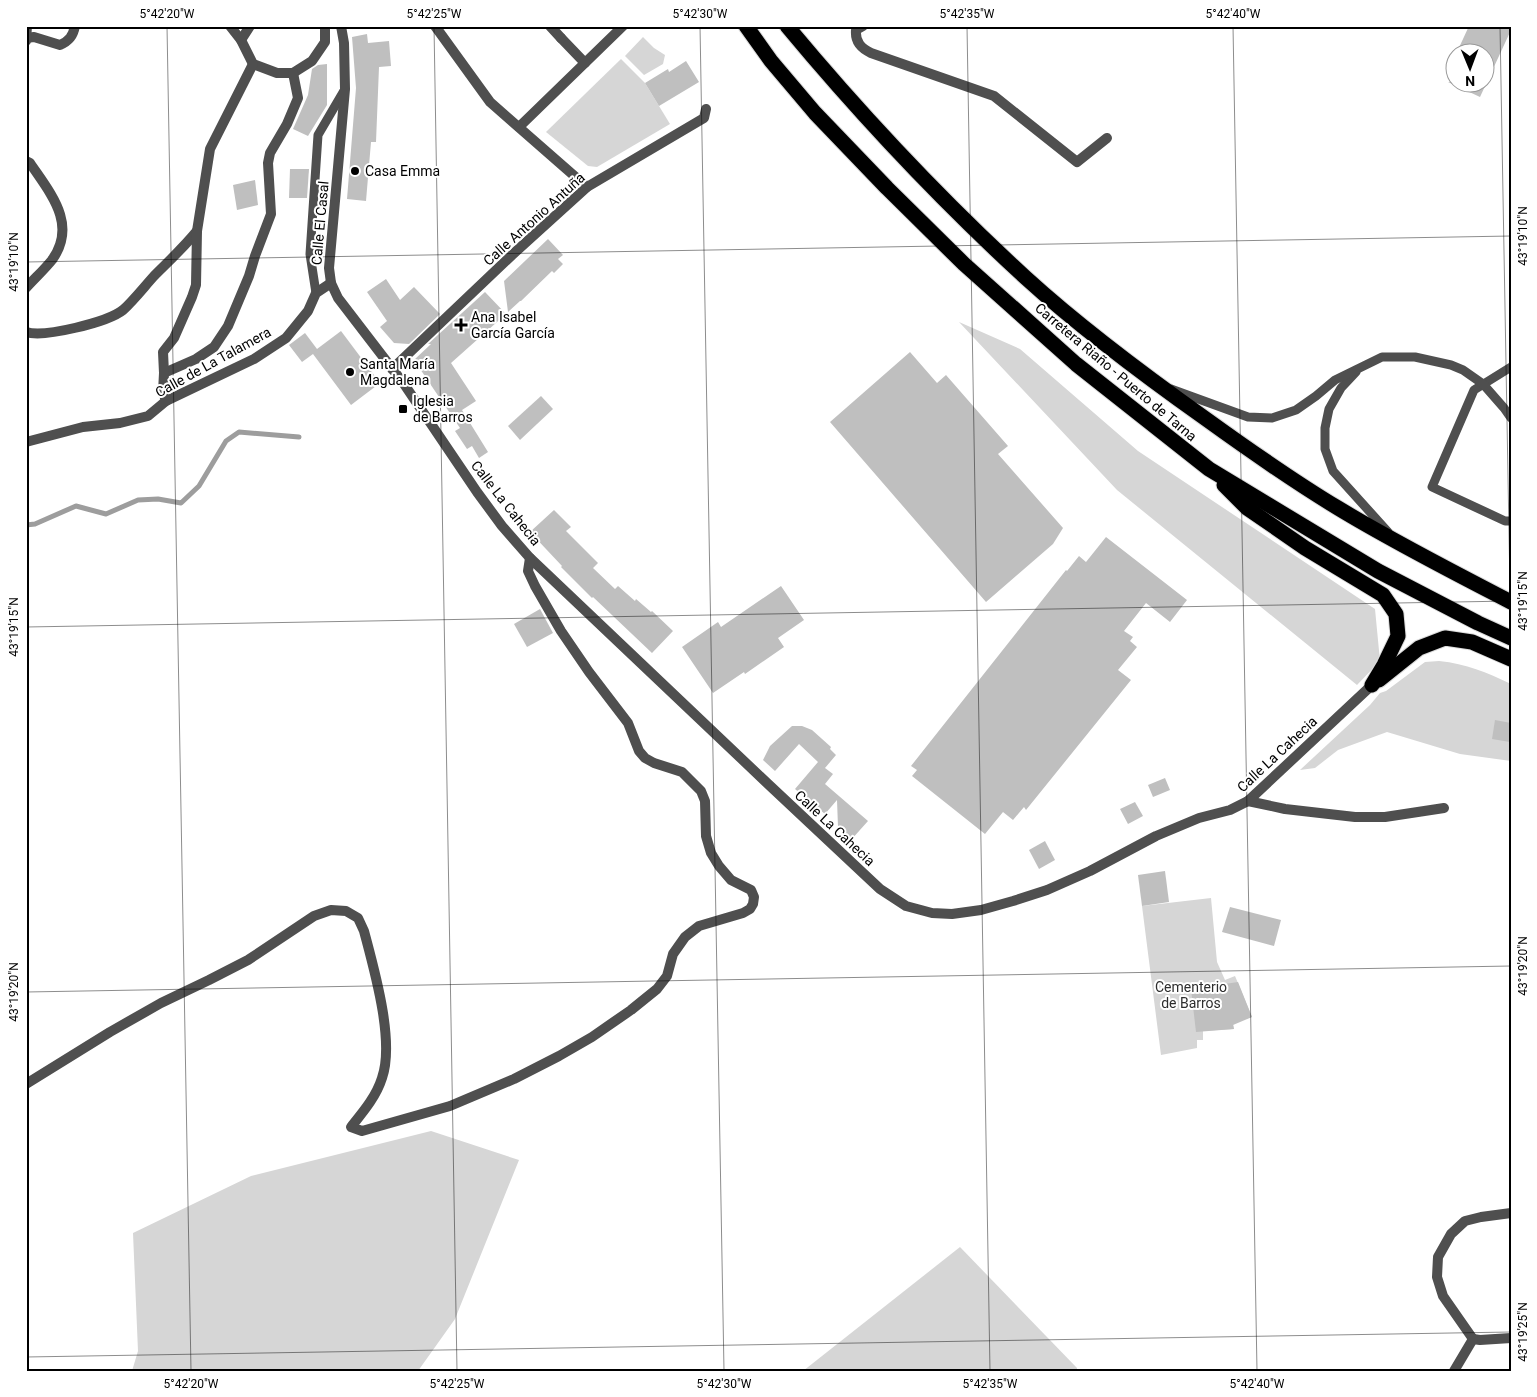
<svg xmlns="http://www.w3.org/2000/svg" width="1537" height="1397" viewBox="0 0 1537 1397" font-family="Roboto,sans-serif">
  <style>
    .green { fill: #d6d6d6 }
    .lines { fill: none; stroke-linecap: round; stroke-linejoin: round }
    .stream { stroke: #9d9d9d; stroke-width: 5 }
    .building { fill: #bfbfbf }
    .motorway-casing { stroke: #dbdbdb; stroke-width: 17 }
    .service { stroke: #4f4f4f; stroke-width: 9 }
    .pedestrian { stroke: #4f4f4f; stroke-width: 10 }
    .minor { stroke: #4f4f4f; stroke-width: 10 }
    .motorway { stroke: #000; stroke-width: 15 }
    .ticks { fill: none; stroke: #000; stroke-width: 1; stroke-opacity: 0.45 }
    .poi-dot { fill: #000; stroke: #fff; stroke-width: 2 }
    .labels { text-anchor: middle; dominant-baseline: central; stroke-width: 4; stroke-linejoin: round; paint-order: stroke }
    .poi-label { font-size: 14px; fill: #000; stroke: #fff; text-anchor: start }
    .street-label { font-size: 14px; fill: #000; stroke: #fff }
    .park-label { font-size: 14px; fill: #2d2d2d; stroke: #fff }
    .neatline { fill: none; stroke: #000; stroke-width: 2 }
    .ticks-label { font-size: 12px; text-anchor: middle; fill: #000 }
  </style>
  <rect width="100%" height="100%" fill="#fff"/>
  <g class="green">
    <path d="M643 37 654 48 665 55 663 64 644 75 625 56Z"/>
    <path d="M621 59 645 83 670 124 597 167 588 166 546 132Z"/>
    <path d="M959 322 1020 349 1138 451 1375 609 1380 661 1357 685 1117 490Z"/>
    <path d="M1439 661C1467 664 1486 672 1511 684V761L1460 754 1387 732 1338 750 1315 768 1300 770 1370 705 1380 693 1386 691 1425 662Z"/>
    <path d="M1211 898 1217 962 1225 980 1235 976 1252 1017 1233 1023 1234 1029 1203 1031V1040H1197V1048L1161 1055 1142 906Z"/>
    <path d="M431 1131 519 1160 455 1319 418 1371H132L138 1351 133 1233 251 1176Z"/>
    <path d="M960 1247 1077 1368V1371H803Z"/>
  </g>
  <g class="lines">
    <path class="stream" d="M26 525 35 524 76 506 106 514 138 500 158 499 181 503 199 486 226 441 239 432 299 437"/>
  </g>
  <g class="building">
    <path d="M1469 26H1511V30L1480 97 1448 82H1484V52H1457Z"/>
    <path d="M367 34 368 43 389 41 391 66 379 67 376 142H371L366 201 347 199 356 88 352 37Z"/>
    <path d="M686 61 699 82 659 106 645 83 668 69 669 72Z"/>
    <path d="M327 64V105L308 136 293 129 308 95 312 69 318 65Z"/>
    <path d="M290 169H309L307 198H289Z"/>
    <path d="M255 180 258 205 237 210 233 185Z"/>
    <path d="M548 239 563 255 558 259 563 264 554 273 552 271 521 301H520L508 312 504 281Z"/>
    <path d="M386 279 400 300 414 287 440 314 409 344 394 343 380 327 387 321 367 292Z"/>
    <path d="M485 292 506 314 451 363 476 401 462 410 488 452 479 458 472 446 467 449 455 431 460 428 414 360 431 344H428Z"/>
    <path d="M341 331 380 383 351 405 313 354 302 362 289 345 305 333 317 349Z"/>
    <path d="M910 352 937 383 946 375 1008 446 998 454 1063 528 1053 544 986 602 830 422Z"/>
    <path d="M541 396 553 409 520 440 508 426Z"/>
    <path d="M554 510 571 527 566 531 598 563 593 568 615 589 618 586 635 601 636 599 651 612 652 611 673 631 652 653 593 597 592 598 561 567 562 566 530 532Z"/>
    <path d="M1106 537 1187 600 1170 622 1146 603 1124 631 1133 637 1130 641 1137 647 1118 670 1131 680 1026 810 1024 807 1013 820 1003 812 985 834 912 776 917 770 911 766 1066 570 1067 571 1079 556 1086 562Z"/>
    <path d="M781 586 804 620 778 638 784 647 745 674 744 672 713 693 682 647 718 622 721 627Z"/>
    <path d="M540 609 553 633 527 647 514 624Z"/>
    <path d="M1495 720 1511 723 1510 742 1492 739Z"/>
    <path d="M792 726H802L812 730 831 747 830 749 836 755 825 768 833 774 825 784 868 821 851 840 838 827 837 800 825 814 795 789 818 762 799 744 775 771 763 760 770 746Z"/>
    <path d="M1165 778 1170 790 1153 797 1148 785Z"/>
    <path d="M1135 802 1143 816 1128 824 1120 809Z"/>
    <path d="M1045 841 1055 860 1039 869 1029 850Z"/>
    <path d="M1165 871 1169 902 1142 906 1138 875Z"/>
    <path d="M1230 907 1281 920 1274 946 1222 932Z"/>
    <path d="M1238 982 1252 1017 1233 1025 1234 1029 1196 1032 1191 989Z"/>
  </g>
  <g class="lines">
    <defs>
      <g id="motorway">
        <path d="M746 26 771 61 815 113 887 188 964 264 1076 364 1209 469 1378 571 1478 623 1511 638"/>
        <path d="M787 26C861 115 941 200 1026 278 1082 329 1144 375 1206 419 1249 450 1293 481 1338 508 1394 542 1453 572 1511 602"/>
        <path d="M1224 485 1247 508 1305 548 1383 595 1396 614 1398 636 1384 665 1372 685"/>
        <path d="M1379 680 1419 648 1445 638 1472 642 1511 659"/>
      </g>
    </defs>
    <use href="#motorway" class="motorway-casing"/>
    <g class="service">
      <path d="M316 293 310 254 318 135 345 89"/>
      <path d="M1511 367 1474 390 1432 487 1505 521H1511"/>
      <path d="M1356 372 1341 388 1329 409 1325 428V449L1333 471 1388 532"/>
      <path d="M1171 389 1248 417 1272 418 1296 410 1316 396 1335 380 1382 357H1415L1451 365 1463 370 1483 384 1504 408 1511 418"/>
    </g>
    <g class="pedestrian">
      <path d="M561 38 585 63"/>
      <path d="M519 127 623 26"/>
    </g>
    <g class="minor">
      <path d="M230 26 241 40 253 64 277 73H293L312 61 325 42V26"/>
      <path d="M341 26 344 43 345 89 329 268 331 283 338 298 404 384 477 492 502 526 530 558 767 783 880 889 906 906 932 913 952 914 981 910 1013 901 1047 890 1090 871 1156 836 1199 818 1230 810 1248 801 1372 685"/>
      <path d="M435 26 490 102 587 187"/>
      <path d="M550 26 561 38"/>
      <path d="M863 26 856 30C855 42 861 48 871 53L994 96 1077 162 1107 138"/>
      <path d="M26 38 34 37 60 45C69 41 73 36 75 26"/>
      <path d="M241 40 250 26"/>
      <path d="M26 41 27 26"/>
      <path d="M26 161 30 163C50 193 78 224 52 260 44 270 34 279 26 288"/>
      <path d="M26 332C44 338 108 322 123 310 134 300 144 287 154 276 169 261 184 247 197 231"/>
      <path d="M392 369 512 255 587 187 704 118 706 109"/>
      <path d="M164 373 196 359 214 347 228 326 249 276 255 256 271 214 268 163 270 153 287 124 298 98 293 73"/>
      <path d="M166 401 163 392 164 373 163 352 174 338 192 297 196 285 197 231 210 149 253 64"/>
      <path d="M26 442 83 427 120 423 148 416 166 401 254 359 286 338 308 311 316 293 331 283"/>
      <path d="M1248 801 1285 809 1355 817H1385L1444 808"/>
      <path d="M26 1084 110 1032 161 1003 209 980 248 960 314 916 331 910 346 911 358 918 364 931C374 969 395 1041 382 1078 376 1097 363 1112 351 1127L362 1131 450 1106 514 1079 559 1056 592 1037 631 1010 657 989 667 976 673 954 685 937 699 926 743 913 750 909 753 904 754 897 751 890 731 880 719 866 711 853 706 836 705 801 701 791 682 772 654 763 645 758 639 751 628 723 589 672 561 631 535 586 528 571 530 558"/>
      <path d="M1473 1339 1443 1296 1437 1277 1438 1257 1451 1234 1465 1221 1481 1217 1511 1213"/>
      <path d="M1473 1339 1480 1340 1511 1338"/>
      <path d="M1454 1371 1473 1339"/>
    </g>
    <use href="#motorway" class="motorway"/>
  </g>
  <path class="ticks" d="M167 26 191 1371M434 26 457 1371M700 26 724 1371M967 26 990 1371M1233 26 1257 1371M1500 26 1511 645M26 262 1511 236M26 627 1511 601M26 992 1511 966M26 1357 1511 1332"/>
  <g class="poi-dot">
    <circle cx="355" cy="171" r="5"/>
    <path d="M458.5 317.5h5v5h5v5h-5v5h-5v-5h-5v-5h5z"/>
    <circle cx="350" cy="372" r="5"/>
    <rect x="398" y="404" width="10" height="10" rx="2.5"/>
  </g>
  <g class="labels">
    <g class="poi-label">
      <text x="365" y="171">Casa Emma</text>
      <text x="471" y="317">Ana Isabel<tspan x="471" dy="16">García García</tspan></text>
      <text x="360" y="364">Santa María<tspan x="360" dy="16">Magdalena</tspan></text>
      <text x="413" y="401">Iglesia<tspan x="413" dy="16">de Barros</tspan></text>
    </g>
    <g class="street-label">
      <text transform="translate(534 219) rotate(-42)">Calle Antonio Antuña</text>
      <text transform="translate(320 223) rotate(-85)">Calle El Casal</text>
      <text transform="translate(213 362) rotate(-29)">Calle de La Talamera</text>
      <text transform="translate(1116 372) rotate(40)">Carretera Riaño - Puerto de Tarna</text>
      <text transform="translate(506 503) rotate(52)">Calle La Cahecia</text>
      <text transform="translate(1277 754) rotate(-43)">Calle La Cahecia</text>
      <text transform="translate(835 828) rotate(43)">Calle La Cahecia</text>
    </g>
    <g class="park-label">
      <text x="1191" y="987">Cementerio<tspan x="1191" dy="16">de Barros</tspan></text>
    </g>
  </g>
  <rect width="1537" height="1397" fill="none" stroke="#ffffff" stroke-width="55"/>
  <g transform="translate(1470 68) rotate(179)"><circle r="24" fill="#ffffff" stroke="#999999"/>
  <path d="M0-4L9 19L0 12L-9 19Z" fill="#000000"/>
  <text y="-8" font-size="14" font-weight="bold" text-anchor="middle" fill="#000000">N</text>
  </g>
  <rect x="28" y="28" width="1482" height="1342" class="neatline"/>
  <g class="ticks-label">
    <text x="167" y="18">5°42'20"W</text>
    <text x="434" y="18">5°42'25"W</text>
    <text x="700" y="18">5°42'30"W</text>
    <text x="967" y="18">5°42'35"W</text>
    <text x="1233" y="18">5°42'40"W</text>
    <text transform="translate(1523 236) rotate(-90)" y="4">43°19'10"N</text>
    <text transform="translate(14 262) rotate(-90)" y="4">43°19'10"N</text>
    <text transform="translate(1523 601) rotate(-90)" y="4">43°19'15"N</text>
    <text transform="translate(14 627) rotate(-90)" y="4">43°19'15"N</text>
    <text transform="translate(1523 966) rotate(-90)" y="4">43°19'20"N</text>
    <text transform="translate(14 992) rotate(-90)" y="4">43°19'20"N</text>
    <text transform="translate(1523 1332) rotate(-90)" y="4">43°19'25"N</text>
    <text x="191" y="1388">5°42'20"W</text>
    <text x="457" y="1388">5°42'25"W</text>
    <text x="724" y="1388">5°42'30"W</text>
    <text x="990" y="1388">5°42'35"W</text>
    <text x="1257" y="1388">5°42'40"W</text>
  </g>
</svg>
